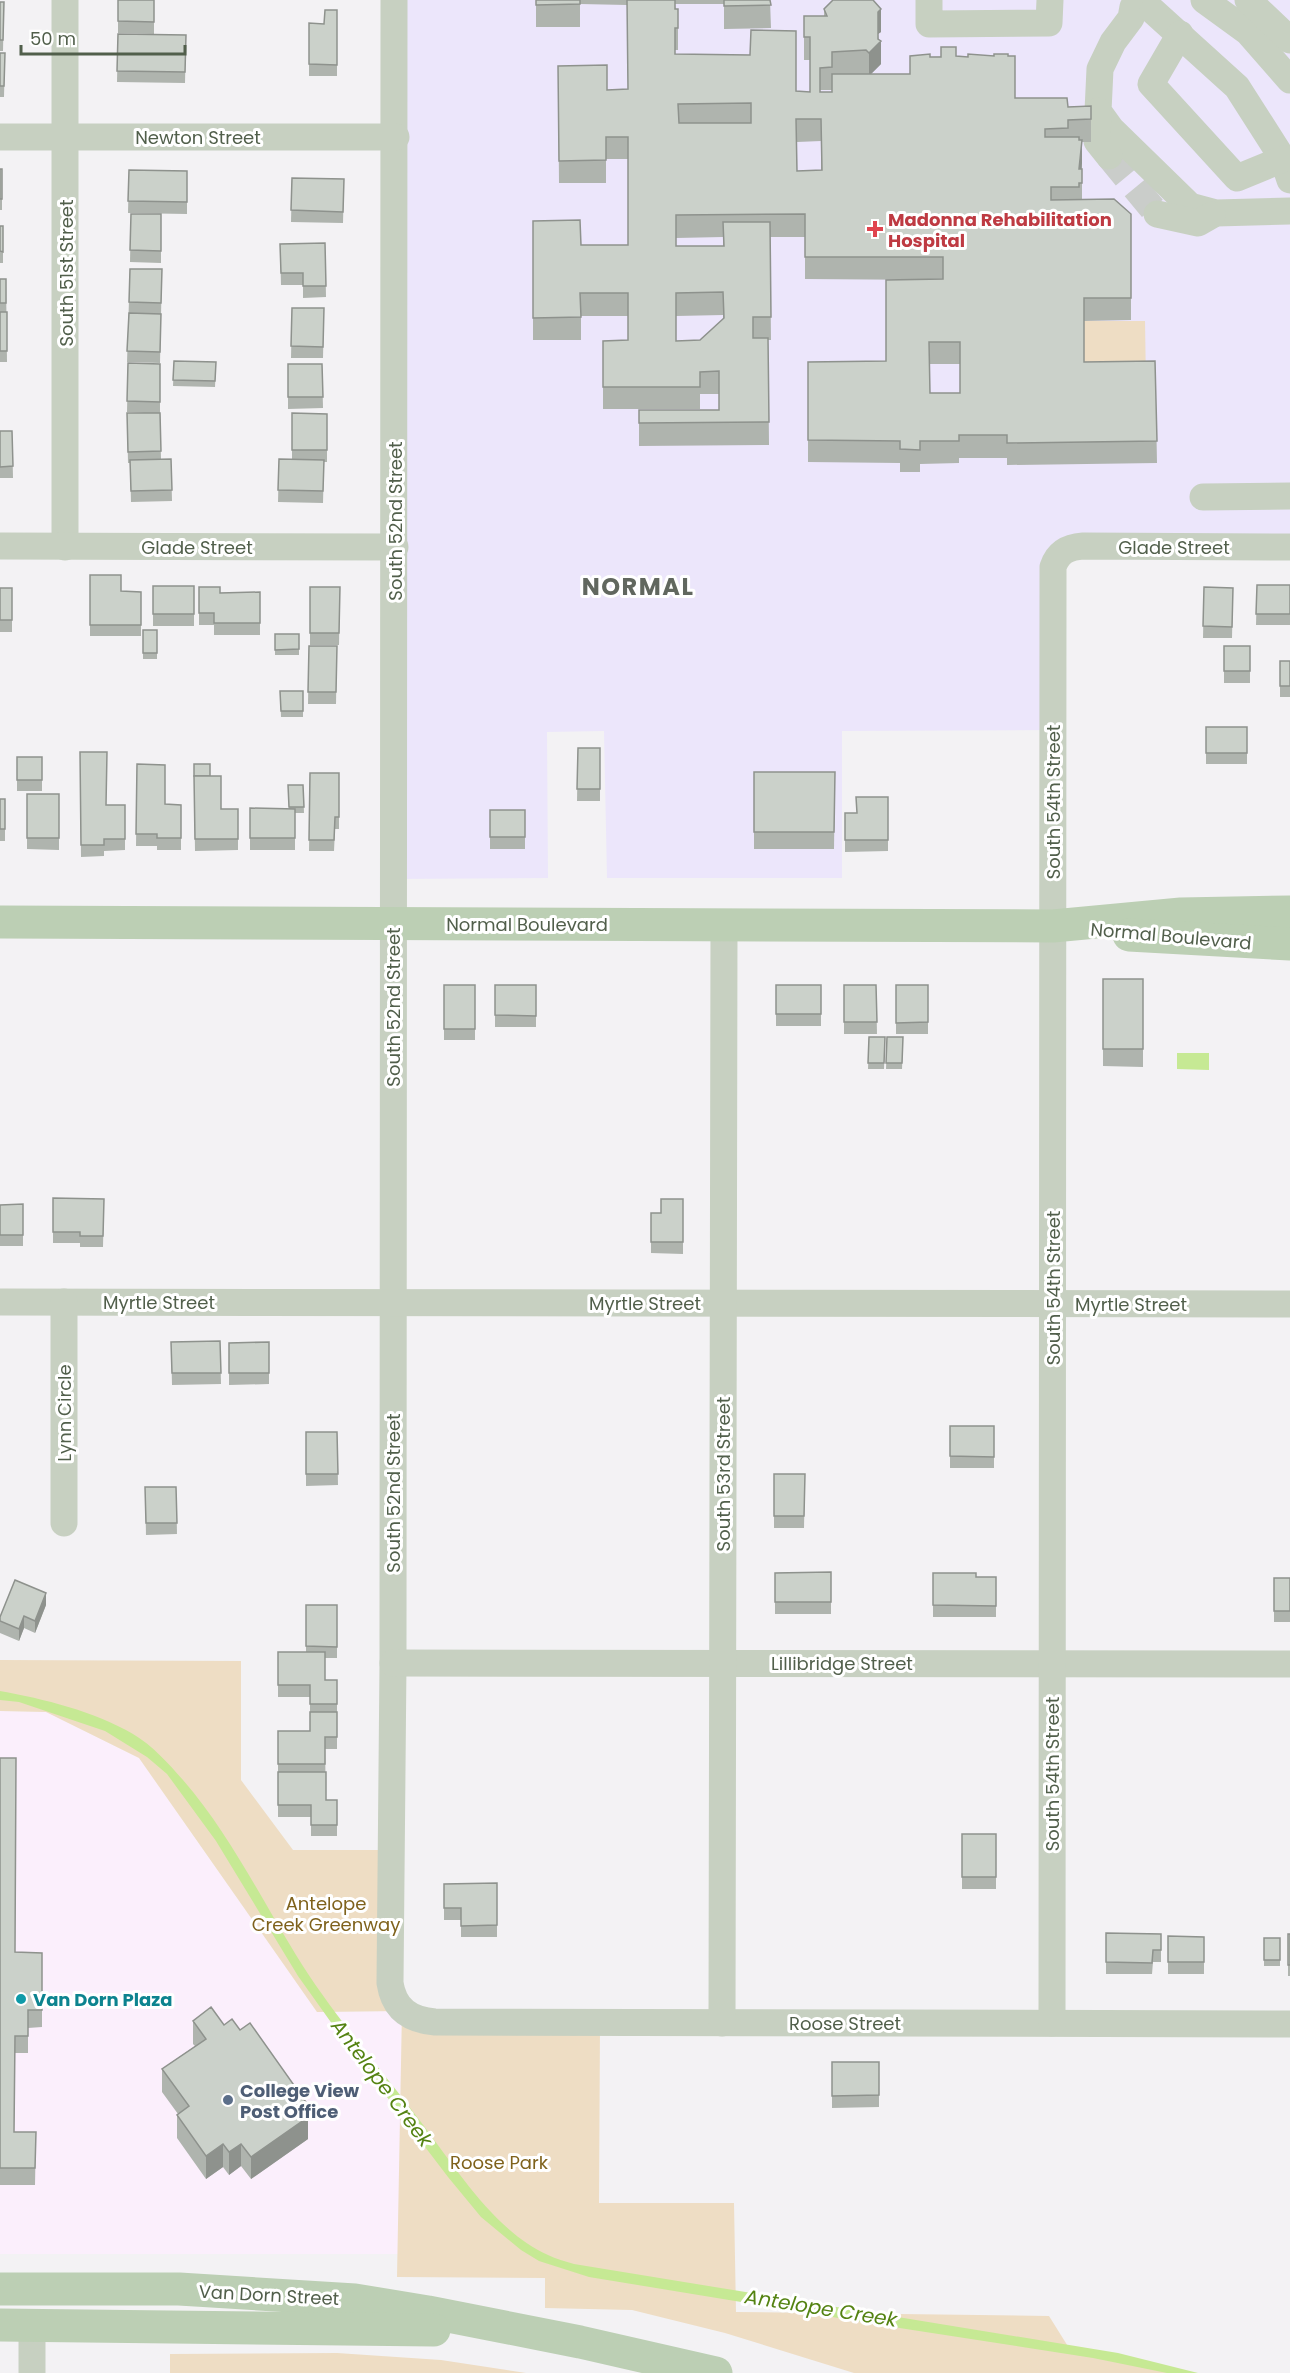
<svg xmlns="http://www.w3.org/2000/svg" width="1290" height="2373" viewBox="0 0 1290 2373" font-family="Poppins,sans-serif">
  <style>
    .commercial { fill: #fbeffc }
    .medical { fill: #ece6fb }
    .green { fill: #eeddc4 }
    .water { fill: #c6e994 }
    .lines { fill: none; stroke-linecap: round; stroke-linejoin: round }
    .minor-tunnel { stroke: #cacdca; stroke-width: 27; stroke-dasharray: 27 14; stroke-linecap: butt }
    .minor { stroke: #c7d0c1; stroke-width: 27 }
    .major { stroke: #bccfb4; stroke-width: 33 }
    .wall { fill: #afb4ae; fill-rule: evenodd }
    .shaded-wall { fill: #8e928d }
    .building { fill: #cbd1ca; stroke: #8e928d; stroke-width: 1.5; fill-rule: evenodd }
    .health-dot { fill: #e0444e; stroke: #fff; stroke-width: 2 }
    .culture-dot { fill: #0f9aa8; stroke: #fff; stroke-width: 2 }
    .service-dot { fill: #5c6f8a; stroke: #fff; stroke-width: 2 }
    .labels { text-anchor: middle; dominant-baseline: central; stroke-width: 6; stroke-linejoin: round; paint-order: stroke }
    .street-label { font-size: 18px; fill: #515f4b; stroke: #fff }
    .health-label { font-size: 18px; font-weight: bold; fill: #be3a42; stroke: #fff; text-anchor: start }
    .park-label { font-size: 18px; fill: #7f621c; stroke: #fff }
    .culture-label { font-size: 18px; font-weight: bold; fill: #0d838f; stroke: #fff; text-anchor: start }
    .service-label { font-size: 18px; font-weight: bold; fill: #4e5e75; stroke: #fff; text-anchor: start }
    .water-label { font-size: 20px; font-style: italic; fill: #548312; stroke: #fff }
    .district-label { font-size: 24px; font-weight: bold; letter-spacing: 1.5px; fill: #61675f; stroke: #fff }
  </style>
  <rect width="100%" height="100%" fill="#f3f2f4"/>
  <path class="commercial" d="M0 1711 46 1712 139 1758 317 2012 402 2011 398 2254H0Z"/>
  <path class="medical" d="M394 0H1290V547L1067 549 1053 730 842 731V878H607L604 731 547 732 548 878 393 879Z"/>
  <g class="green">
    <path d="M1084 321H1145L1146 384H1084Z"/>
    <path d="M0 1660 241 1661V1780L293 1850H391L402 2011 600 2023 599 2203H734L736 2312 1049 2316 1069 2348 1185 2373H854L725 2333 632 2310 545 2308V2278L397 2277 402 2011 317 2012 139 1758 46 1712 0 1711Z"/>
    <path d="M337 2353 441 2360 526 2373H170V2354Z"/>
  </g>
  <g class="water">
    <path d="M1177 1053H1209V1070L1177 1069Z"/>
    <path d="M0 1691C44 1699 94 1711 133 1734 153 1746 168 1763 183 1780 229 1833 259 1895 296 1955 332 2014 382 2070 424 2126 457 2170 496 2232 548 2255 556 2259 565 2261 574 2264L1118 2353 1198 2373H1167L1093 2358 906 2329 589 2277 539 2261 521 2250 481 2217 448 2177 345 2042 298 1976 216 1841 167 1774 147 1757 105 1731 19 1702 0 1700Z"/>
  </g>
  <g class="lines">
    <path class="minor-tunnel" d="M1109 156 1157 214"/>
    <g class="minor">
      <path d="M65 0V547"/>
      <path d="M394 0 393 1663 390 1983C394 2009 410 2020 435 2022L1290 2024"/>
      <path d="M929 0V24L1049 23 1050 0"/>
      <path d="M1138 0 1133 7 1131 18 1113 42 1100 69 1098 111 1111 129 1190 206 1216 213 1290 211"/>
      <path d="M1204 0 1248 32 1290 80"/>
      <path d="M1248 0 1290 40"/>
      <path d="M1153 11 1237 87 1283 159 1290 180"/>
      <path d="M1180 34 1151 84 1237 178 1283 159"/>
      <path d="M1098 111 1097 141 1109 156"/>
      <path d="M0 137H396"/>
      <path d="M1157 214 1198 223 1212 215"/>
      <path d="M1203 497 1290 496"/>
      <path d="M0 546 395 547"/>
      <path d="M0 1302 1290 1304"/>
      <path d="M64 1302V1523"/>
      <path d="M393 1663 1290 1664"/>
      <path d="M722 2023 724 924"/>
      <path d="M1052 2023 1053 567C1058 552 1068 547 1083 546L1290 547"/>
      <path d="M32 2373V2325"/>
    </g>
    <g class="major">
      <path d="M0 922 1053 926 1181 914 1290 912"/>
      <path d="M1129 935 1290 944"/>
      <path d="M0 2289H179L355 2300 428 2312 580 2342 716 2373"/>
      <path d="M0 2325 434 2330"/>
    </g>
  </g>
  <g class="wall">
    <path d="M118 0H154V34L118 33Z"/>
    <path d="M536 0H770L771 28 724 29V4H675L678 28V50H675V54L796 91 810 92V60H804V16H824V9L881 32 878 34 881 64 871 74H910L930 57 956 56 1015 98 1068 107 1091 106V142H1082V200L1131 214V320L1084 321V362L1155 361 1157 463 1007 465V458H959V463L920 464V472H900V463L808 462V362L886 361 936 280 805 279V237H770L771 340H768L769 445 639 446V410H719V394H700V409H603V341L628 340V316H581V340H533V221L581 245H628V159H606V183H559L558 66 607 90 628 89 627 5 580 4V27H536ZM820 90H832V92H820ZM821 141V170L797 171V142ZM723 237V246H676V238ZM723 315V319L700 340 676 341V316ZM929 364H960V393H930Z"/>
    <path d="M0 2H4L3 51H0Z"/>
    <path d="M337 10V76H309V23L324 24Z"/>
    <path d="M118 34 186 35 185 83 117 82Z"/>
    <path d="M0 53H5L4 97H0Z"/>
    <rect x="0" y="169" width="2" height="41"/>
    <path d="M129 170 187 171V214L128 213Z"/>
    <path d="M292 178 344 179 343 223 291 222Z"/>
    <path d="M131 214H161V263L130 262Z"/>
    <rect x="0" y="226" width="3" height="37"/>
    <path d="M325 243 326 297 303 298V285H281L280 244Z"/>
    <path d="M130 269H162L160 363 127 362Z"/>
    <path d="M0 279H6L7 362H0Z"/>
    <path d="M292 308H324L323 358H291Z"/>
    <path d="M174 361 216 362 215 387 173 386Z"/>
    <path d="M128 363 160 364V413L161 459H171L172 501 131 502 130 463H128L127 413H144L127 412Z"/>
    <path d="M288 364H322L323 408 288 409Z"/>
    <path d="M292 413 327 414V462H324L323 503 278 502 279 459H292Z"/>
    <path d="M0 431H12L13 478H0Z"/>
    <path d="M90 575 121 591 141 592V636H90Z"/>
    <path d="M1257 585H1290V625H1256Z"/>
    <rect x="153" y="586" width="41" height="40"/>
    <path d="M199 587 220 593 260 592V635H214V625H199Z"/>
    <path d="M310 587H340L339 645H310Z"/>
    <path d="M1204 587 1233 588 1232 638H1203Z"/>
    <rect x="0" y="588" width="12" height="44"/>
    <rect x="143" y="630" width="14" height="29"/>
    <rect x="275" y="634" width="24" height="21"/>
    <path d="M309 646H337L336 704H308Z"/>
    <rect x="1224" y="646" width="26" height="37"/>
    <rect x="1280" y="661" width="10" height="36"/>
    <path d="M280 691H303V717H281Z"/>
    <rect x="1206" y="727" width="41" height="37"/>
    <path d="M578 748H600V801H577Z"/>
    <path d="M80 752 106 805H125V850L104 851V856L81 857Z"/>
    <rect x="17" y="757" width="25" height="34"/>
    <path d="M137 764 165 804 181 805V850H157V846H136Z"/>
    <path d="M754 772H835L834 849H754Z"/>
    <path d="M310 773H339V829H335L334 851H309Z"/>
    <path d="M194 776H210L221 809H238V850L195 851Z"/>
    <path d="M288 785H303L304 813H295V850H250V808L289 809Z"/>
    <path d="M27 794H59V850L27 849Z"/>
    <path d="M888 797V851L845 852V813H857Z"/>
    <rect x="0" y="799" width="5" height="42"/>
    <rect x="490" y="810" width="35" height="39"/>
    <path d="M1103 979H1143V1067L1103 1066Z"/>
    <rect x="444" y="985" width="31" height="55"/>
    <rect x="495" y="985" width="41" height="42"/>
    <rect x="776" y="985" width="45" height="41"/>
    <path d="M844 985H876L877 1034H844Z"/>
    <rect x="896" y="985" width="32" height="49"/>
    <path d="M869 1037H885L884 1069H868Z"/>
    <path d="M887 1037H903L902 1069H886Z"/>
    <path d="M53 1198 104 1199 103 1247H80V1243H53Z"/>
    <path d="M683 1199V1254L651 1253V1213H661Z"/>
    <path d="M23 1204V1246H0V1205Z"/>
    <path d="M220 1341 221 1384 172 1385 171 1342Z"/>
    <path d="M269 1342V1384L229 1385V1343Z"/>
    <rect x="950" y="1426" width="44" height="42"/>
    <path d="M306 1432H337L338 1485 306 1486Z"/>
    <path d="M774 1474H805L804 1528H774Z"/>
    <path d="M145 1487H176L177 1534 146 1535Z"/>
    <path d="M831 1572V1614H775V1573Z"/>
    <path d="M933 1573 976 1577H996V1617H933Z"/>
    <rect x="1274" y="1578" width="16" height="44"/>
    <path d="M46 1605 35 1633 24 1628 19 1641 0 1633V1617Z"/>
    <path d="M306 1605H337V1658H325V1680H337V1749H325L326 1800H337V1836H311V1817H278V1731H310V1697H278V1652H306Z"/>
    <path d="M0 1758 15 1952 42 1953V2027L28 2028V2053H15L14 2132H36L35 2185H0Z"/>
    <rect x="962" y="1834" width="34" height="55"/>
    <path d="M497 1883V1937H461V1920H444V1884Z"/>
    <path d="M1106 1933 1161 1934V1962H1153L1152 1974H1106Z"/>
    <rect x="1288" y="1934" width="2" height="42"/>
    <path d="M1168 1936 1204 1937V1974H1168Z"/>
    <rect x="1264" y="1938" width="16" height="28"/>
    <path d="M193 2021 224 2025 308 2127V2139L251 2179 241 2166 229 2175 223 2167 206 2179 177 2138V2115L178 2114 162 2092V2069L195 2046 193 2044Z"/>
    <path d="M832 2062H879V2107L832 2108Z"/>
  </g>
  <g class="shaded-wall">
    <path d="M881 9V32L878 34V12Z"/>
    <path d="M881 41V64L869 76V53Z"/>
    <path d="M1082 140V163L1080 183 1079 169Z"/>
    <path d="M46 1593V1605L35 1633V1621Z"/>
    <path d="M24 1616V1628L19 1641V1629Z"/>
    <path d="M308 2105V2139L251 2179V2157L302 2109Z"/>
    <path d="M223 2144V2167L206 2179V2156Z"/>
    <path d="M241 2144V2166L229 2175V2152Z"/>
  </g>
  <g class="building">
    <path d="M118 0H154V22L118 21Z"/>
    <path d="M536 0H580V4L536 5Z"/>
    <path d="M627 0H675V9H678V28H675V54L750 55 751 30 796 31V91L810 92V37H804V16H827L824 9 833 0H873L881 9 878 12V39L881 41 869 53 866 50 832 52V67L820 68V92H832V74H910V56L930 54V57H941V47H956V56L968 57V54L994 56V54H1008V56H1015V98H1067L1068 107 1091 106V119L1068 120V128L1045 129V137H1079V140H1082L1079 169H1082V183H1079V187H1051V200L1114 199 1131 214V298H1084V362L1155 361 1157 441 1007 443V435H959V441H920V450L900 449V441L808 440V362L886 361V280L943 279V257H805V214L676 215V246H724L723 222H770L771 317H753V338H768L769 422 639 423V410H719V371L700 372V387H603V341L628 340V293H580L581 317 533 318V221L580 220 581 245H628V137H606V160L559 161 558 66 607 65V90L628 89ZM751 103V123H679L678 104ZM796 119H821L822 170 797 171ZM723 292 724 318 700 340 676 341V293ZM929 342H960V393H930Z"/>
    <path d="M724 0H770L771 5 724 6Z"/>
    <path d="M0 2H4L3 40H0Z"/>
    <path d="M325 10H337V65L309 64V23L324 24Z"/>
    <path d="M118 34 186 35 185 72 117 71Z"/>
    <path d="M0 53H5L4 86H0Z"/>
    <rect x="0" y="169" width="2" height="30"/>
    <path d="M129 170 187 171V202L128 201Z"/>
    <path d="M292 178 344 179 343 212 291 210Z"/>
    <path d="M131 214H161V251L130 250Z"/>
    <path d="M0 226H3V252L0 251Z"/>
    <path d="M325 243 326 286H303V273H281L280 244Z"/>
    <path d="M130 269H162L161 303 129 302Z"/>
    <rect x="0" y="279" width="6" height="24"/>
    <path d="M292 308H324L323 347 291 346Z"/>
    <rect x="0" y="312" width="7" height="39"/>
    <path d="M129 313 161 314 160 352 127 351Z"/>
    <path d="M174 361 216 362 215 381 173 380Z"/>
    <path d="M128 363 160 364V402L127 401Z"/>
    <path d="M288 364H322L323 397H288Z"/>
    <path d="M127 413H160L161 451 128 452Z"/>
    <path d="M292 413 327 414V450H292Z"/>
    <path d="M0 431H12L13 466 0 467Z"/>
    <path d="M171 459 172 490 131 491 130 460Z"/>
    <path d="M279 459 324 460 323 491 278 490Z"/>
    <path d="M90 575H121V591L141 592V625H90Z"/>
    <path d="M1257 585H1290V614H1256Z"/>
    <rect x="153" y="586" width="41" height="28"/>
    <path d="M199 587H220V593L260 592V623H214V613H199Z"/>
    <path d="M310 587H340L339 633H310Z"/>
    <path d="M1204 587 1233 588 1232 627 1203 626Z"/>
    <rect x="0" y="588" width="12" height="32"/>
    <rect x="143" y="630" width="14" height="23"/>
    <path d="M275 634H299V649L275 650Z"/>
    <path d="M309 646H337L336 692H308Z"/>
    <rect x="1224" y="646" width="26" height="25"/>
    <rect x="1280" y="661" width="10" height="25"/>
    <path d="M280 691H303V711H281Z"/>
    <rect x="1206" y="727" width="41" height="26"/>
    <path d="M578 748H600V789H577Z"/>
    <path d="M80 752H107L106 805H125V839H104V845H81Z"/>
    <rect x="17" y="757" width="25" height="23"/>
    <path d="M137 764 165 765V804L181 805V838H157V834H136Z"/>
    <rect x="194" y="764" width="16" height="12"/>
    <path d="M754 772H835L834 832H754Z"/>
    <path d="M310 773H339V817H335L334 840H309Z"/>
    <path d="M194 776H221V809H238V839H195Z"/>
    <path d="M288 785H303L304 807H289Z"/>
    <rect x="27" y="794" width="32" height="44"/>
    <path d="M856 797H888V840H845V813H857Z"/>
    <rect x="0" y="799" width="5" height="30"/>
    <path d="M250 808 295 809V838H250Z"/>
    <rect x="490" y="810" width="35" height="27"/>
    <rect x="1103" y="979" width="40" height="70"/>
    <rect x="444" y="985" width="31" height="44"/>
    <path d="M495 985H536V1016L495 1015Z"/>
    <rect x="776" y="985" width="45" height="29"/>
    <path d="M844 985H876L877 1022H844Z"/>
    <path d="M896 985H928V1022L896 1023Z"/>
    <path d="M869 1037H885L884 1063H868Z"/>
    <path d="M887 1037H903L902 1063H886Z"/>
    <path d="M53 1198 104 1199 103 1236H80V1232H53Z"/>
    <path d="M661 1199H683V1242H651V1213H661Z"/>
    <path d="M23 1204V1235H0V1205Z"/>
    <path d="M220 1341 221 1373H172L171 1342Z"/>
    <path d="M269 1342V1373H229V1343Z"/>
    <path d="M950 1426H994V1457L950 1456Z"/>
    <path d="M306 1432H337L338 1474H306Z"/>
    <path d="M774 1474H805L804 1516H774Z"/>
    <path d="M145 1487H176L177 1523H146Z"/>
    <path d="M831 1572V1602H775V1573Z"/>
    <path d="M933 1573H976V1577H996V1606L933 1605Z"/>
    <rect x="1274" y="1578" width="16" height="33"/>
    <path d="M15 1580 46 1593 35 1621 24 1616 19 1629 0 1621V1617Z"/>
    <path d="M306 1605H337V1647L306 1646Z"/>
    <path d="M278 1652H325V1680H337V1704H310V1685H278Z"/>
    <path d="M310 1712H337V1737H325V1764H278V1731H310Z"/>
    <path d="M0 1758H16L15 1952 42 1953V2010H28V2036H15L14 2132H36L35 2168H0Z"/>
    <path d="M278 1772H326V1800H337V1825H311V1805H278Z"/>
    <rect x="962" y="1834" width="34" height="43"/>
    <path d="M497 1883V1925L461 1926V1908H444V1884Z"/>
    <path d="M1106 1933 1161 1934V1950H1153L1152 1963 1106 1962Z"/>
    <rect x="1288" y="1934" width="2" height="31"/>
    <path d="M1168 1936 1204 1937V1962H1168Z"/>
    <rect x="1264" y="1938" width="16" height="22"/>
    <path d="M211 2007 224 2025 232 2019 240 2030 250 2023 308 2105 302 2109 308 2117 251 2157 241 2144 229 2152 223 2144 206 2156 177 2115 189 2106 162 2069 206 2039 193 2021Z"/>
    <path d="M832 2062H879V2095L832 2096Z"/>
  </g>
  <path class="health-dot" d="M872 220h6v6h6v6h-6v6h-6v-6h-6v-6h6z"/>
  <circle class="culture-dot" cx="21" cy="1999" r="6"/>
  <circle class="service-dot" cx="228" cy="2100" r="6"/>
  <g class="labels">
    <g class="street-label">
      <text x="198" y="137">Newton Street</text>
      <text transform="translate(66 273) rotate(-90)">South 51st Street</text>
      <text transform="translate(395 521) rotate(-90)">South 52nd Street</text>
      <text x="197" y="547">Glade Street</text>
      <text x="1174" y="547">Glade Street</text>
      <text transform="translate(1053 802) rotate(-90)">South 54th Street</text>
      <text x="527" y="924">Normal Boulevard</text>
      <text transform="translate(1171 936) rotate(5)">Normal Boulevard</text>
      <text transform="translate(393 1007) rotate(-90)">South 52nd Street</text>
      <text transform="translate(1053 1288) rotate(-90)">South 54th Street</text>
      <text x="159" y="1302">Myrtle Street</text>
      <text x="645" y="1303">Myrtle Street</text>
      <text x="1131" y="1304">Myrtle Street</text>
      <text transform="translate(64 1413) rotate(-90)">Lynn Circle</text>
      <text transform="translate(723 1474) rotate(-90)">South 53rd Street</text>
      <text transform="translate(393 1493) rotate(-90)">South 52nd Street</text>
      <text x="842" y="1663">Lillibridge Street</text>
      <text transform="translate(1052 1774) rotate(-90)">South 54th Street</text>
      <text x="845" y="2023">Roose Street</text>
      <text transform="translate(269 2295) rotate(3)">Van Dorn Street</text>
    </g>
    <g class="health-label">
      <text x="888" y="219">Madonna Rehabilitation<tspan x="888" dy="21">Hospital</tspan></text>
    </g>
    <g class="park-label">
      <text x="326" y="1903">Antelope<tspan x="326" dy="21">Creek Greenway</tspan></text>
      <text x="499" y="2162">Roose Park</text>
    </g>
    <g class="culture-label">
      <text x="33" y="1999">Van Dorn Plaza</text>
    </g>
    <g class="service-label">
      <text x="240" y="2090">College View<tspan x="240" dy="21">Post Office</tspan></text>
    </g>
    <g class="water-label">
      <text transform="translate(382 2083) rotate(53)">Antelope Creek</text>
      <text transform="translate(821 2308) rotate(9)">Antelope Creek</text>
    </g>
    <g class="district-label">
      <text x="638" y="586">NORMAL</text>
    </g>
  </g>
  <path d="M21 45v9h164v-9" fill="none" stroke="#515f4b" stroke-width="3"/>
  <text x="30" y="45" font-size="18" fill="#515f4b" stroke="#ffffff" stroke-width="4.5" paint-order="stroke">50 m</text>
</svg>
